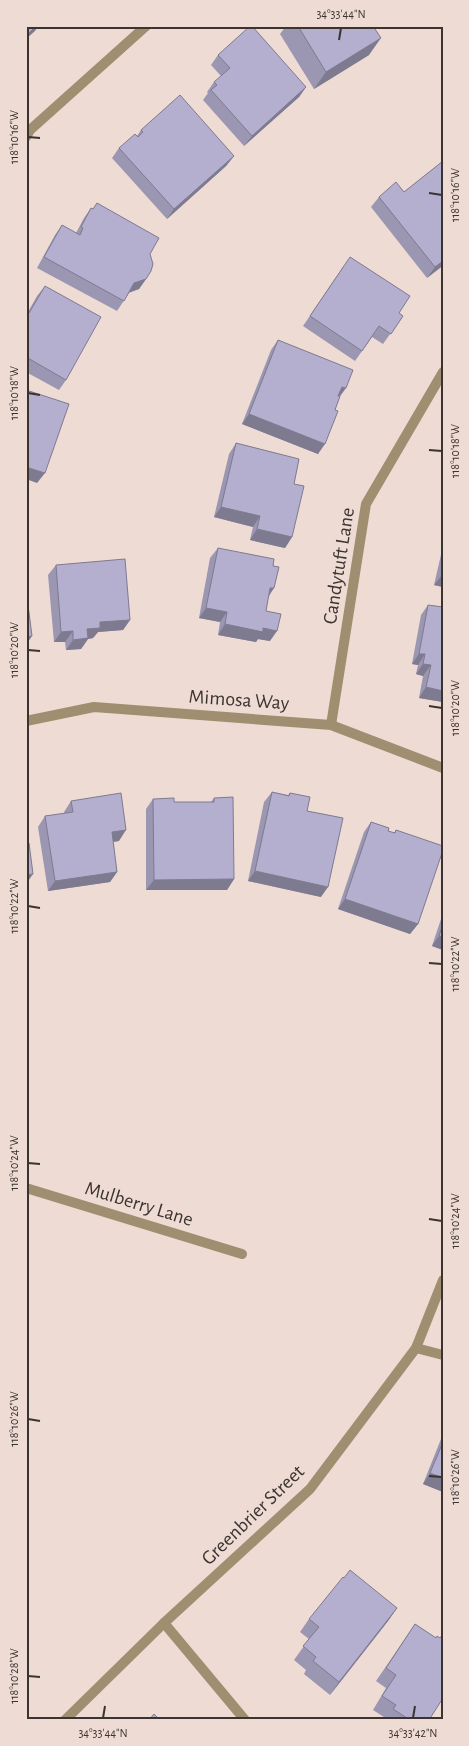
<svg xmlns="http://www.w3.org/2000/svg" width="469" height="1746" viewBox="0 0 469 1746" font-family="'Alegreya Sans',sans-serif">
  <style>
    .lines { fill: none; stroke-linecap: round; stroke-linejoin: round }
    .street { stroke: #9f8f70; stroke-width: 10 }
    .wall { fill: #9b96b1 }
    .shaded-wall { fill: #7e7a90 }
    .building { fill: #b4afce; stroke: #7e7a90 }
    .ticks { fill: none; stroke: #3a3330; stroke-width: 2 }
    .labels { text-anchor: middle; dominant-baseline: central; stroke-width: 4.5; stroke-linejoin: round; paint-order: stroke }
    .street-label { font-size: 20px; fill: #3a3330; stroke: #eedbd3 }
    .neatline { fill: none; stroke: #3a3330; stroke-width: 2 }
    .ticks-label { font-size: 12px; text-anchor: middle; fill: #3a3330 }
  </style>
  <rect width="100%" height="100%" fill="#eedbd3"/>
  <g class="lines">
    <g class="street">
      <path d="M26 137 30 130 146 26"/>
      <path d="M26 721 94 707 331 725 443 768"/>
      <path d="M331 725 366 504 443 372"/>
      <path d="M26 1188 242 1254"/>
      <path d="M416 1348 443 1355"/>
      <path d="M164 1623 245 1720"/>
      <path d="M65 1720 164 1623 310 1489 416 1348 443 1280"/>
    </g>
  </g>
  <g class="wall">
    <path d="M286 26H373L369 55 314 89 280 34Z"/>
    <path d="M218 55 306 87 299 97 244 146 203 100 208 93 207 92 214 82 221 76 211 65Z"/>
    <path d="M141 130 234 156 226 166 167 219 112 158 119 148 137 136Z"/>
    <path d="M443 161V266L427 278 371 207 379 197 404 192Z"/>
    <path d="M97 203 150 254 146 279 139 289 129 293 117 311 37 268 55 235 62 225 76 233 84 218 91 208 93 209Z"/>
    <path d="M343 267 403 316 383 344 372 337 355 361 303 326Z"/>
    <path d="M45 286 66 380 59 390 26 372V311L28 312 37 296Z"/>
    <path d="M278 340 340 396 318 454 242 424 271 350Z"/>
    <path d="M236 443 294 484 292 537 285 548 250 540 253 527 214 517 229 454Z"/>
    <path d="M443 546V587L434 585Z"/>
    <path d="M218 548 268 597 266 611 270 641 258 639 256 642 218 635 220 622 199 618 210 558Z"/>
    <path d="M56 565 130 620 123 630 98 632 93 638 88 639 81 649 66 650 65 642H54L48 575Z"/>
    <path d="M428 605 443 702 419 698 423 676 416 674 418 665 412 664 421 615Z"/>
    <path d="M272 792 288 795 290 793 307 811 321 897 248 881 264 802Z"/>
    <path d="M214 798 234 879 227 890H146V809L153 799 174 802H211Z"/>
    <path d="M71 801 119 841 113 842 117 872 110 882 48 891 38 827 45 816 65 814 64 812Z"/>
    <path d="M371 822 388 831 394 833 396 830 418 924 410 934 338 909 364 832Z"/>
    <path d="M443 913V950L432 946Z"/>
    <path d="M443 1434V1492L423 1484Z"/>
    <path d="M397 1608 388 1621 330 1695 304 1674 306 1670 294 1660 309 1639 300 1632 309 1619Z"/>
    <path d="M415 1624 436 1638 437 1636 429 1720H386L387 1719 373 1710 386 1688 376 1681Z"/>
  </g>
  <g class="shaded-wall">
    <path d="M36 26H38L35 31 26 39V36Z"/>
    <path d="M381 38 369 55 314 89 326 72Z"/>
    <path d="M306 87 299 97 244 146 252 136Z"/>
    <path d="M234 156 226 166 167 219 174 209Z"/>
    <path d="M443 261V265L427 278 435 267Z"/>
    <path d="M146 279 139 289 127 293 134 283Z"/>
    <path d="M342 387 346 388 338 399 335 397Z"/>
    <path d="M249 414 325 444 318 454 242 424Z"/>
    <path d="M26 467 45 473 37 483 26 479Z"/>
    <path d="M221 507 260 516 253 527 214 517Z"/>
    <path d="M257 529 292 537 285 548 250 540Z"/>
    <path d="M442 575H443V587L434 585Z"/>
    <path d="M270 588H274L267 599Z"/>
    <path d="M206 608 227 612 220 622 199 618Z"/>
    <path d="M130 620 123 630 98 632 93 638 88 639 81 649 66 650 73 640 87 629 100 622Z"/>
    <path d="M225 624 263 628 277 631 270 641 258 639 256 642 218 635Z"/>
    <path d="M73 631 65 642H54L61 632Z"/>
    <path d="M32 636 26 645V637Z"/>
    <path d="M419 654H425L418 665 412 664Z"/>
    <path d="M423 664 431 665 423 676 416 674Z"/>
    <path d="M426 687 443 691V702L419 698Z"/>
    <path d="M126 830 119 841 105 843 112 832Z"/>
    <path d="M255 871 328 887 321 897 248 881Z"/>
    <path d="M117 872 110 882 48 891 55 881Z"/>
    <path d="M33 874 26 884V875Z"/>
    <path d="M234 879 227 890H146L154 880Z"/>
    <path d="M345 899 418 924 410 934 338 909Z"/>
    <path d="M439 936 443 937V950L432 946Z"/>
    <path d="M430 1473 443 1478V1492L423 1484Z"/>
    <path d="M397 1608 388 1621 330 1695 339 1682Z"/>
  </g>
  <g class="building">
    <path d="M26 26H36L26 36Z"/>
    <path d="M250 26H252L306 87 252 136 211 90 217 85 214 82 230 68 218 55Z"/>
    <path d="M298 26H373L381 38 326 72Z"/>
    <path d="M180 95 234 156 174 209 119 148 135 134 138 137 143 132 141 130Z"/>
    <path d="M443 161V261L435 267 379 197 396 182 404 192Z"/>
    <path d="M97 203 159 238 150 254 153 264 151 271 146 279 134 283 124 301 44 257 62 225 80 235 83 228 81 227 91 208 93 209Z"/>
    <path d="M350 257 410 296 399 313 403 316 391 334 379 326 362 351 310 316Z"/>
    <path d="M45 286 101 317 66 380 26 357V311L29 313Z"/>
    <path d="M278 340 353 370 346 388 342 387 338 396H340L335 410 338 411 325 444 249 414Z"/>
    <path d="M26 390 69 404 45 473 26 467Z"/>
    <path d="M236 443 299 459 294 484 304 486 292 537 257 529 260 516 221 507Z"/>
    <path d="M218 548 274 559 273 566 279 567 274 588H270L266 611 281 614 277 631 263 628V632L225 624 227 612 206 608Z"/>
    <path d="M125 559 130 620 100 622V628L87 629 88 638 73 640V631L61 632 56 565Z"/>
    <path d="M26 605H28L32 636 26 637Z"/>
    <path d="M428 605 443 607V691L426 687 431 665 423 664 425 654H419Z"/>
    <path d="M272 792 289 796 290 793 310 797 307 811 343 818 328 887 255 871Z"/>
    <path d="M121 793 126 830 112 832 117 872 55 881 45 816 73 812 71 801Z"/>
    <path d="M233 797 234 879 154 880 153 799 174 798V802H214V798Z"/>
    <path d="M371 822 389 828 388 831 395 833 396 830 443 846V850L418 924 345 899Z"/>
    <path d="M26 843H29L33 874 26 875Z"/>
    <path d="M443 924V937L439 936Z"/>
    <path d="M443 1442V1478L430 1473Z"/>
    <path d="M350 1570 397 1608 339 1682 313 1661 316 1657 303 1646 319 1627 309 1619 343 1577 344 1578Z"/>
    <path d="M415 1624 436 1638 437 1636 440 1638 443 1634V1698L429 1720H410L393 1709 396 1705 382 1696 396 1675 386 1668Z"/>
    <path d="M154 1714 160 1720H149Z"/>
  </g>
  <path class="ticks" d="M339 40 341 28M28 137 40 138M429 193 442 195M28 393 40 395M429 450 442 451M28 650 40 651M429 706 442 708M28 906 40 908M429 963 442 964M28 1163 40 1164M429 1219 442 1221M28 1419 40 1421M429 1476 442 1477M28 1676 40 1677M103 1718 105 1706M413 1718 415 1706"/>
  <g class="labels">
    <g class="street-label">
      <text transform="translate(339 566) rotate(-81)">Candytuft Lane</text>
      <text transform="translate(239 700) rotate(4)">Mimosa Way</text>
      <text transform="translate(139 1204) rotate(17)">Mulberry Lane</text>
      <text transform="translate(253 1515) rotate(-44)">Greenbrier Street</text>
    </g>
  </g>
  <rect width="469" height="1746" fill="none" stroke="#eedbd3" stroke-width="55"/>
  <rect x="28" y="28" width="414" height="1690" class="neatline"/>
  <g class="ticks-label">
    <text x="341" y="18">34°33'44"N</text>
    <text transform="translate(14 137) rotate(-90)" y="4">118°10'16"W</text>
    <text transform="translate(455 195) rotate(-90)" y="4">118°10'16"W</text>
    <text transform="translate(14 393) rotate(-90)" y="4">118°10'18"W</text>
    <text transform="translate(455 451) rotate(-90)" y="4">118°10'18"W</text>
    <text transform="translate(14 650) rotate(-90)" y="4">118°10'20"W</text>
    <text transform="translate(455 708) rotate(-90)" y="4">118°10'20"W</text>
    <text transform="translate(14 906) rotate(-90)" y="4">118°10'22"W</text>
    <text transform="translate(455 964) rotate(-90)" y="4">118°10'22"W</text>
    <text transform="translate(14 1163) rotate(-90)" y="4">118°10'24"W</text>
    <text transform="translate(455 1221) rotate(-90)" y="4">118°10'24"W</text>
    <text transform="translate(14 1419) rotate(-90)" y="4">118°10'26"W</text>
    <text transform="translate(455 1477) rotate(-90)" y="4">118°10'26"W</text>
    <text transform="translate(14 1676) rotate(-90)" y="4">118°10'28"W</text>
    <text x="103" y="1737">34°33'44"N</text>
    <text x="413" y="1737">34°33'42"N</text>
  </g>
</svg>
